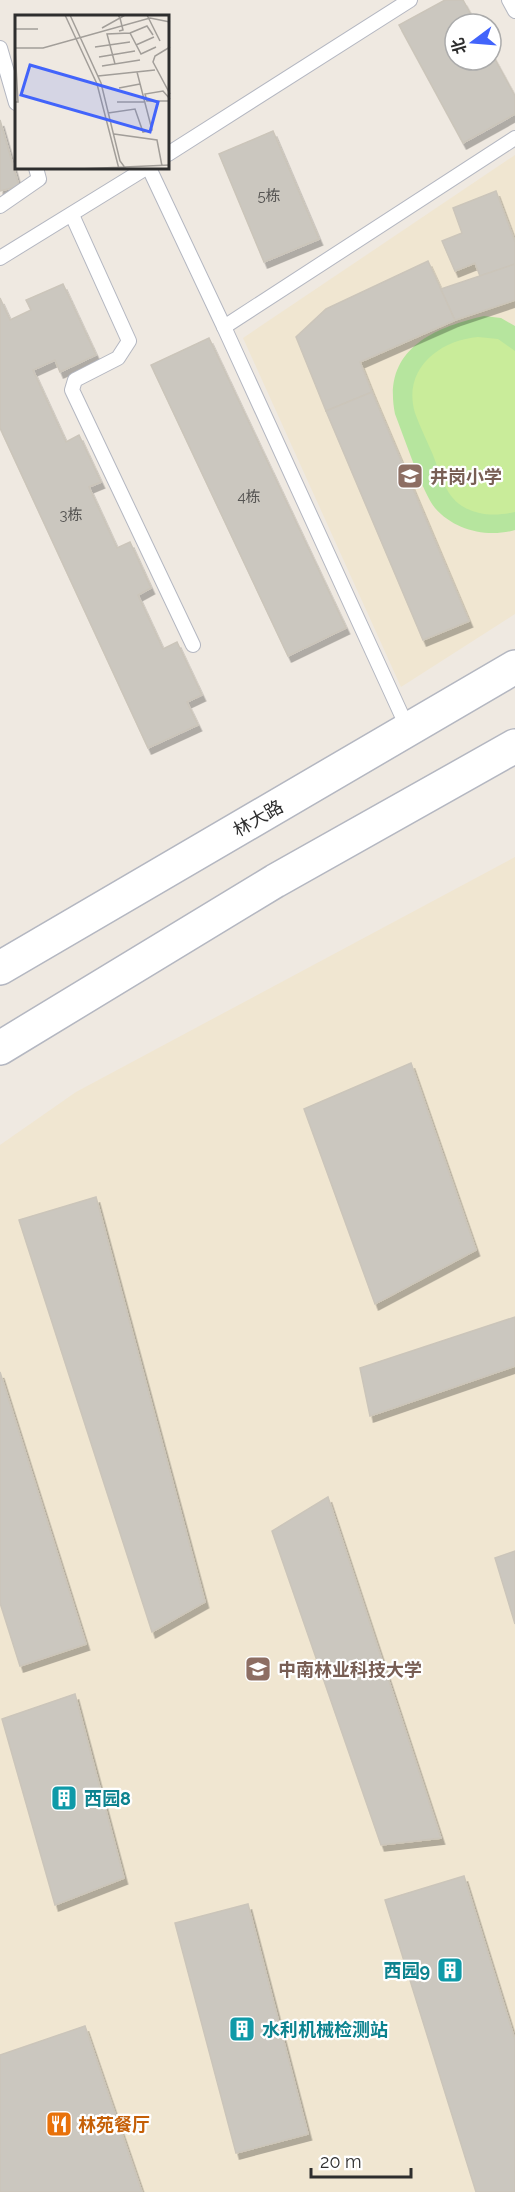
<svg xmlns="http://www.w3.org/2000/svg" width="515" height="2192" viewBox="0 0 515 2192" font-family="Raleway,'Noto Sans SC',sans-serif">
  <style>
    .education { fill: #f0e6d1 }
    .green { fill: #b6e59e }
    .pitch { fill: #c9ec9a }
    .building { fill: #cbc7bf; stroke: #cbc5ba; stroke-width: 1.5; filter: url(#shadow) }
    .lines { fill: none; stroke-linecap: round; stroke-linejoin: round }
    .service-casing { stroke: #b4b7c1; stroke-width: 16 }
    .secondary-casing { stroke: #b4b7c1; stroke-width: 36 }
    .service { stroke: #fff; stroke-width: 14 }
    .secondary { stroke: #fff; stroke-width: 33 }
    .labels { text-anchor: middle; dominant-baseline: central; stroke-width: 4.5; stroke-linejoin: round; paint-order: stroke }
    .number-label { font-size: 15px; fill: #555452 }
    .education-label { font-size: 18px; font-weight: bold; fill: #785e54; stroke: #fff; text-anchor: start }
    .street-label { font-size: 18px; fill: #2e2e2e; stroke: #fff }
    .culture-label { font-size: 18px; font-weight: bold; fill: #0d838f; stroke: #fff; text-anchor: start }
    .food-label { font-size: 18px; font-weight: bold; fill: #c56008; stroke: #fff; text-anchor: start }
    .inset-road { fill: none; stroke: #a29e99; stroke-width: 1.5 }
    .view { fill: #4264fb; fill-opacity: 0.15; stroke: #4264fb; stroke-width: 3 }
    .inset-edge { fill: none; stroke: #2e2e2e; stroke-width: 3 }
  </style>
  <defs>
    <filter id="shadow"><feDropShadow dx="3.5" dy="6" stdDeviation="0" flood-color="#0004"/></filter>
  </defs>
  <rect width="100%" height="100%" fill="#efe9e1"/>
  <g class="education">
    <path d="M515 155V614L401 687 243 338Z"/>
    <path d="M515 857V2192H0V1145L76 1092Z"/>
  </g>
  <path class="green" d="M484 316 501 318 515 326V530C487 538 454 530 435 508 423 494 403 434 395 414 382 350 432 328 484 316Z"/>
  <path class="pitch" d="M478 337 498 339 515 351V512C497 516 478 516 462 506 445 495 440 473 433 455 427 441 420 427 415 413 402 370 439 340 478 337Z"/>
  <g class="building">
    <path d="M445 0H463L476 24H455V60H491V52L515 96V114L463 143 399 25Z"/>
    <path d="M0 120 19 186 0 191Z"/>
    <path d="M273 131 319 239 264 262 219 154Z"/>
    <path d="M496 191 515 242V264L480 276 475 263 455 271 442 241 462 233 453 208Z"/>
    <path d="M428 261 455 320 360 362 372 392 326 411 296 337 326 309Z"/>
    <path d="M515 264V300L455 320 441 289Z"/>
    <path d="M63 284 96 355 60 372 55 360 33 370 66 442 79 435 101 482 89 487 117 548 130 542 151 588 138 595 163 649 177 642 202 695 187 702 198 725 148 748 0 428V298L10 320 31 310 26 300Z"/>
    <path d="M209 338 346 628 288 656 151 365Z"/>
    <path d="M372 392 469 621 423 640 326 411Z"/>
    <path d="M411 1063 476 1250 375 1304 304 1109Z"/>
    <path d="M96 1197 205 1602 152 1632 19 1220Z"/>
    <path d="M515 1317V1366L370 1416 360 1368Z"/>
    <path d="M0 1372 86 1644 20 1666 0 1603Z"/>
    <path d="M328 1497 441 1838 381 1845 272 1531Z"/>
    <path d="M515 1551V1624L495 1558Z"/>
    <path d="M75 1694 124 1878 55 1905 2 1719Z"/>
    <path d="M464 1876 515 2040V2192H476L385 1900Z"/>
    <path d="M248 1904 308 2134 236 2153 175 1923Z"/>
    <path d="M85 2026 142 2192H0V2055Z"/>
  </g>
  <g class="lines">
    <defs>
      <g id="service">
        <path d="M509 0 515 11"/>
        <path d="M0 48 16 103"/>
        <path d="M168 154 410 0"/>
        <path d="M149 168 224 327"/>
        <path d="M0 206 39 179 36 168"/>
        <path d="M72 215 129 341 118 358 75 380 72 390 193 645"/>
        <path d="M0 258 146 168"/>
        <path d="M408 729 224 327 515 138"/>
      </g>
      <g id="secondary">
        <path d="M0 968 515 667"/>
        <path d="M0 1048 275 881 515 746"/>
      </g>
    </defs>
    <use href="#service" class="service-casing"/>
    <use href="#secondary" class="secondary-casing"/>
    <use href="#service" class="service"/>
    <use href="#secondary" class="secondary"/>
  </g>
  <defs>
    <symbol id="school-square" viewBox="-11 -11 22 22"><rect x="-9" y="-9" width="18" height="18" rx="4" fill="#8d6e63" stroke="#fff"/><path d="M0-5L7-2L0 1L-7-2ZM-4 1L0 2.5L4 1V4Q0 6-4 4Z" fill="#fff"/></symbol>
    <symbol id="university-square" viewBox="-11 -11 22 22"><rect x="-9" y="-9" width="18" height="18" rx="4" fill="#8d6e63" stroke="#fff"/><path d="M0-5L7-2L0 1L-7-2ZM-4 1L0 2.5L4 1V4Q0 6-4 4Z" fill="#fff"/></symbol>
    <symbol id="building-square" viewBox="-11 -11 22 22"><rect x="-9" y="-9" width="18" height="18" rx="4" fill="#0f9aa8" stroke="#fff"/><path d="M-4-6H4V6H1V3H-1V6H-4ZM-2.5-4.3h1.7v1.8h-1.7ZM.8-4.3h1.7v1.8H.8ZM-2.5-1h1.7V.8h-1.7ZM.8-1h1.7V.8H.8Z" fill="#fff"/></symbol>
    <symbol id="restaurant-square" viewBox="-11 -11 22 22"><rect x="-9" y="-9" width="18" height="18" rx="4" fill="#e8710a" stroke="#fff"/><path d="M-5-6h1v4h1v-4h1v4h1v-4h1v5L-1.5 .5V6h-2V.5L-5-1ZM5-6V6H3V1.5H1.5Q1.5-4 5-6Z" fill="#fff"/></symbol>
  </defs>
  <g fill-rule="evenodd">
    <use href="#school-square" x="395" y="461" width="30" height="30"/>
    <use href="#university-square" x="243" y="1654" width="30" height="30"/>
    <use href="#building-square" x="49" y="1783" width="30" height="30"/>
    <use href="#building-square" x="435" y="1955" width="30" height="30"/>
    <use href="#building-square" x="227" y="2014" width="30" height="30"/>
    <use href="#restaurant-square" x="44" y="2109" width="30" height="30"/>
  </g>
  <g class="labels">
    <g class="number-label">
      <text x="269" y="196">5栋</text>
      <text x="249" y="497">4栋</text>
      <text x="71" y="515">3栋</text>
    </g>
    <g class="education-label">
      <text x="430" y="476">井岗小学</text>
      <text x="278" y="1669">中南林业科技大学</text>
    </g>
    <g class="street-label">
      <text transform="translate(258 818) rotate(-30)">林大路</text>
    </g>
    <g class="culture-label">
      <text x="84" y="1798">西园8</text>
      <text x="430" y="1970" text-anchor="end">西园9</text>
      <text x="262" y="2029">水利机械检测站</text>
    </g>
    <g class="food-label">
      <text x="78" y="2124">林苑餐厅</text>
    </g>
  </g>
  <g transform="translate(15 15)">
    <rect width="154" height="154" fill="#efe9e1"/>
    <path class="inset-road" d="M50 0 82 69 104 154M55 0 86 68 105 146 111 154M132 0 145 26M87 13 105 3 103 0M0 14H23M104 16 108 15 105 3 110 0M115 18 132 11 138 20M121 30 139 22M80 32 115 27M155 32 140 41 138 47 155 79M0 33H28L135 3 155 7M84 42 120 36M100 49 92 19 115 18 126 39 141 32M87 51 125 45M83 61 140 55M104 73 125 69M155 84 148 76 130 79 132 86H155M0 87H3L0 33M102 87H129M93 98 120 94 128 117 137 115 122 57M99 119 142 125 147 151M64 154 155 150"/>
    <path class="view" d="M15 50 143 87 135 117 6 80Z"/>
    <rect width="154" height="154" class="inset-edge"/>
  </g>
  <g transform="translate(473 42) rotate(254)"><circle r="28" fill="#ffffff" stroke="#ababab" stroke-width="1.5"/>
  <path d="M0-4.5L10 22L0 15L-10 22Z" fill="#4264fb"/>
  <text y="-9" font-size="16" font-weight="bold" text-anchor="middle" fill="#2e2e2e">北</text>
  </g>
  <path d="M311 2168v9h100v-9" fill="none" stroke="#2e2e2e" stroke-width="3"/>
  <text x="320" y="2168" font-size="18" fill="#2e2e2e" stroke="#ffffff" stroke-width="4.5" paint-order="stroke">20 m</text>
</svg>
